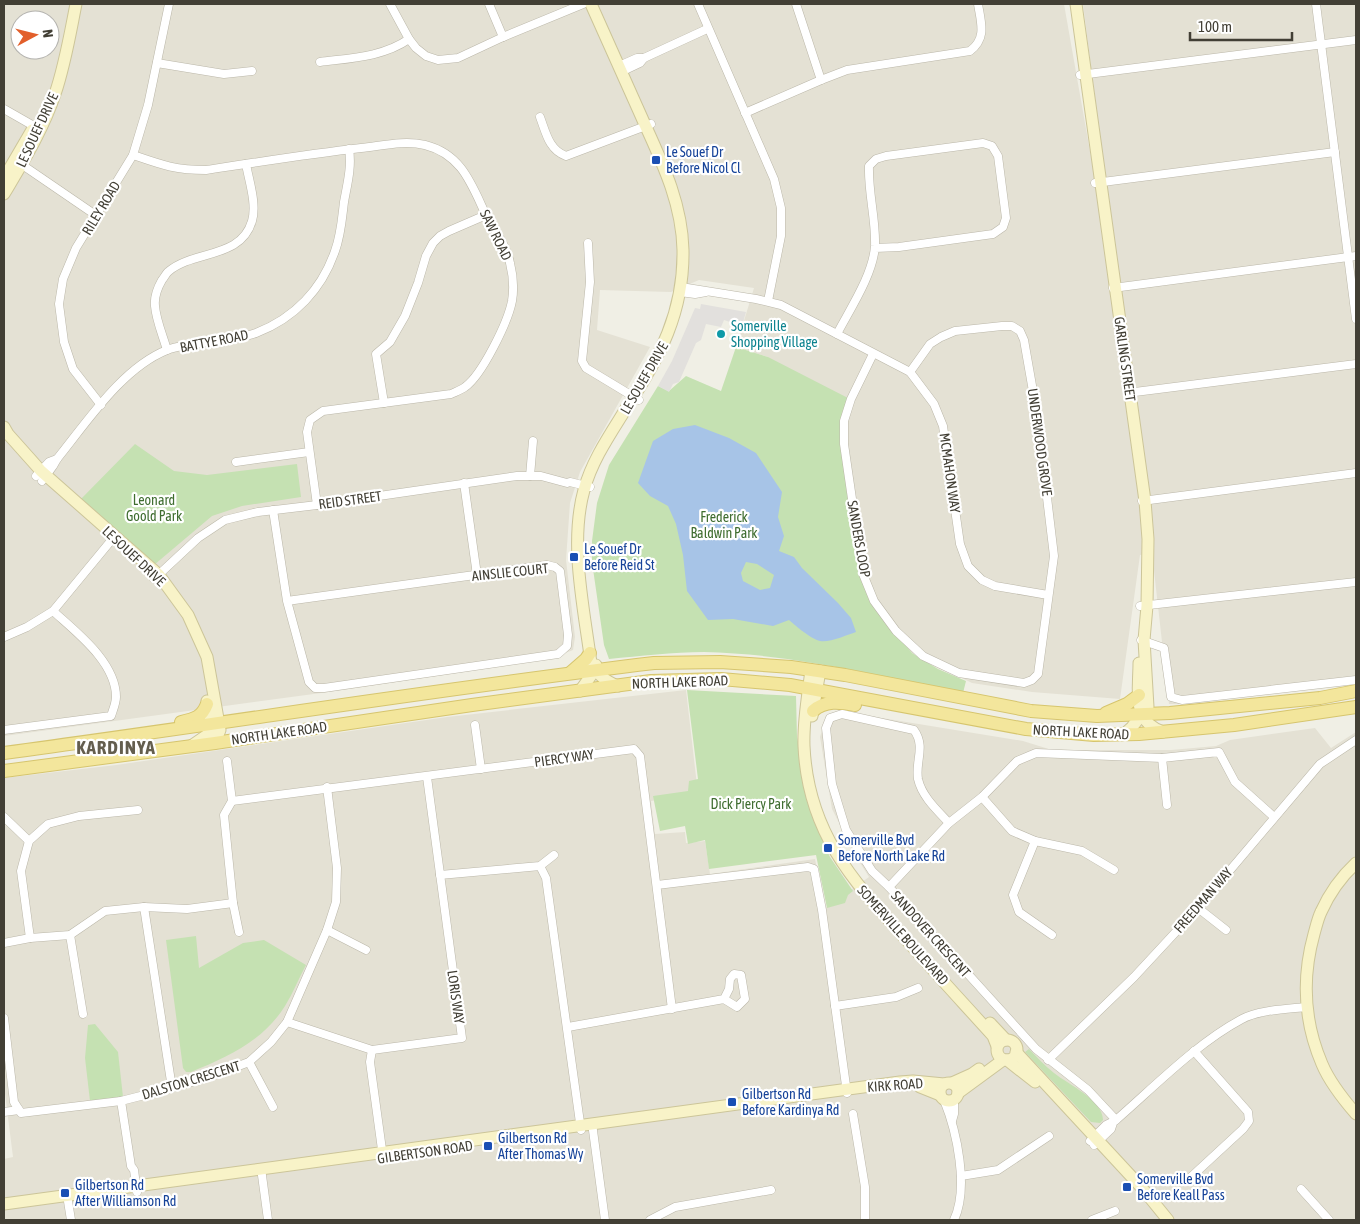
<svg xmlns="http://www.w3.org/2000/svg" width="1360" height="1224" viewBox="0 0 1360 1224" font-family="'Asap Condensed',sans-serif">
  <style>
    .residential { fill: #e4e1d4; fill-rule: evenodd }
    .green { fill: #c5e1b2 }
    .parking { fill: #e2e0dd }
    .water { fill: #a7c4e7; fill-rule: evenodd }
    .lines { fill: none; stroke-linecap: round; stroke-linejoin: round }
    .street-casing { stroke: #bbb7a9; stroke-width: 9 }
    .secondary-casing { stroke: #ccc599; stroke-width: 13 }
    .primary-casing { stroke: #d6c56e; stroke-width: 14 }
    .street { stroke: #fff; stroke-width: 8 }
    .secondary { stroke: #f8f3c8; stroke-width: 11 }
    .primary { stroke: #f3e69c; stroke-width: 12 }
    .transit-dot { fill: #1a4fb4; stroke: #fff; stroke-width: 2 }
    .culture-dot { fill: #0f9aa8; stroke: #fff; stroke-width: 2 }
    .labels { text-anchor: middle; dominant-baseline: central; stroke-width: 4.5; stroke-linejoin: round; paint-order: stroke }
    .street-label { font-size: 14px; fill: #423f35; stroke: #fff }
    .transit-label { font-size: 14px; fill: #164399; stroke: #fff; text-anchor: start }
    .culture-label { font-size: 14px; fill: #0d838f; stroke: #fff; text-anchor: start }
    .park-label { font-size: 14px; fill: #3f6d30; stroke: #fff }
    .district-label { font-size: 19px; font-weight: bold; letter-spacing: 1px; fill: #645e4e; stroke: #fff }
  </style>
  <rect width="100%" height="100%" fill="#f0efe5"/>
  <g class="residential">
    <path d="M4 4H1064L1132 390 1083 4H1356V681L1188 704H1169L1152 553 1140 555 1120 699 1032 692 972 683 912 653 870 602 768 357 736 347 754 288 699 280 671 292 600 290 597 330 650 347 580 472 570 503 566 560 575 637 573 650 550 659 336 691 4 736ZM20 20H50V50H20Z"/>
    <path d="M686 690 698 794 651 801 655 834 685 832 686 843 705 841 710 874 815 859 825 908 869 877 857 858 832 809 820 737 826 716 839 711 1023 741 1052 750H1171L1216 746 1230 740 1315 728 1331 748 1356 732V1220H4V1159L13 1157 4 1086V778L116 765 447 717Z"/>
  </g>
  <g class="green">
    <path d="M736 347 768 357 848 398 840 424 859 574 870 602 912 653 938 669 966 681 963 693C877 675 792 654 704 652 673 652 640 656 609 659L604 645 592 562V541L597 503 609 465 658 386 669 391 686 376 721 391Z"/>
    <path d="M135 444 174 471 207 475 297 464 301 497 242 506 212 516 154 565 81 499Z"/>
    <path d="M687 690 796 696 797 737 812 811 821 837 830 857 853 891 848 895 845 903 827 908 816 855 709 869 705 840 688 844 685 826 660 831 653 796 688 791 689 781 698 779Z"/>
    <path d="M196 936 199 968 243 943 264 940 306 965C299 978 293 993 285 1006 263 1041 228 1057 191 1072H186L183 1068 166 940Z"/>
    <path d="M95 1024 118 1052 123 1097 90 1101 85 1058 88 1025Z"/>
    <path d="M1029 1049C1037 1057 1045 1066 1054 1073 1069 1085 1103 1100 1103 1120L1100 1123 1091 1122 1025 1052Z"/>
  </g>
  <path class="parking" d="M701 304 746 312 742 326 724 320 721 327 706 324 701 340 696 343 679 382 673 384 669 392 658 386 672 361 695 308 700 309Z"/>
  <path class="water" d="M695 425 729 438 756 453 782 492 778 517 784 536 779 551 794 557 802 568 838 603 851 618 856 632C847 635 829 643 820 641 811 639 796 626 789 620L773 626 733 619 708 620 687 591 683 555 676 524 668 506 650 496 638 483 653 441 673 429ZM746 562 757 564 774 575 770 588 760 590 743 581 741 573Z"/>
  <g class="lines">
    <defs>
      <g id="street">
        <path d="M390 4 409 39 416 48 426 56 438 60 458 58 503 37 583 4"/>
        <path d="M489 4 503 37"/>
        <path d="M698 4 774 179 781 208V236L768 301"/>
        <path d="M796 4 821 80"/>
        <path d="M1316 4 1356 319"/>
        <path d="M320 62C351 58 383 57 409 39"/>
        <path d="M157 63 224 74 252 71"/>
        <path d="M619 66 637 58H644L707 29"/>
        <path d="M621 72 640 63 644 58"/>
        <path d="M1080 75 1356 40"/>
        <path d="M4 109 39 129"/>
        <path d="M745 113 821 80 847 70 970 51C987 38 981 23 978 4"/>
        <path d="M540 117C546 133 549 150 566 156L651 124"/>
        <path d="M133 155C162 165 175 170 206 170 258 162 309 154 361 148 381 146 404 140 425 145 461 154 471 183 485 213 494 230 506 244 510 263 513 275 514 289 512 301 508 322 482 375 465 387 461 390 455 392 451 394L323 411 310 420 307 432 317 505"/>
        <path d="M18 162 97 216"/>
        <path d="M1095 183 1335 152"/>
        <path d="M588 243 590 282 582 361 586 368 639 400"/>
        <path d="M681 287 756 299 781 305 910 372 934 404 943 426 960 544 968 566 982 580 995 586 1048 595"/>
        <path d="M1113 288 1356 256"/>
        <path d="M680 292 695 294 706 292"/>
        <path d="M837 334C850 309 873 275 875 246 876 219 868 193 869 166L876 159 886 156 983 143 992 146 998 156 1006 218 1003 227 993 234 899 247 875 248"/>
        <path d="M167 350C163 336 156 320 155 306 154 297 158 287 162 280 164 278 166 273 169 271 194 250 241 259 252 221 257 204 249 181 246 164"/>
        <path d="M873 354 851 399 844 421V444L863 574 874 601 896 631 923 656 959 673 1024 683 1032 680 1038 674 1054 556 1037 414 1024 340 1020 331 1012 326H1002L955 331 941 337 930 344 910 372"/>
        <path d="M1127 393 1356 364"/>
        <path d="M384 403 376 354 390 342 405 316 418 283 426 256 433 243 440 236 449 231 486 215"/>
        <path d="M101 405 73 369 64 342 59 304 63 279 76 248 133 155 148 105 169 4"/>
        <path d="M236 462 309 452"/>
        <path d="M36 476 49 462 57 459"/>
        <path d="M530 476 533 441"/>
        <path d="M42 481 53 466 57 459C87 422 122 368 167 350 194 340 227 344 256 333 295 318 322 289 335 251 341 235 342 218 344 202 347 185 352 167 349 149"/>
        <path d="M464 483 477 575"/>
        <path d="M1142 501 1356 473"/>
        <path d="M273 510 287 601 309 682 315 688H324L558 654 567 646 568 635 560 571 555 567 547 565 287 601"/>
        <path d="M154 579 198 538 225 520 258 512 317 505 517 476H541L567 483 570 482 590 487"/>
        <path d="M1140 606 1356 582"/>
        <path d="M4 637 27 627 53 611 114 537"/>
        <path d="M1141 640 1164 648 1171 697 1182 700 1356 680"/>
        <path d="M475 725 481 769"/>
        <path d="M4 730 111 716C113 710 116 703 116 697 116 662 76 632 53 611"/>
        <path d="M1162 758 1167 805"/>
        <path d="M227 761 232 801 224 815 233 903 239 932"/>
        <path d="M982 797 1012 831 1035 841 1082 851 1114 870"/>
        <path d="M232 801 634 749 640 756 672 1009"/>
        <path d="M4 817 29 841"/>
        <path d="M1035 841 1013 895 1019 912 1052 935"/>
        <path d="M540 866 546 878 581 1130"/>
        <path d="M440 875 540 866 554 855"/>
        <path d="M657 885 808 867 814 869 822 910 847 1093"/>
        <path d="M889 887 872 871 846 830 832 784 826 728 830 718 842 714 914 730C926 747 915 761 918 779 922 797 938 811 949 823"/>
        <path d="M144 907 172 1088"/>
        <path d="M1198 908 1226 930"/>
        <path d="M327 930 366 950"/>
        <path d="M70 935 83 1014"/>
        <path d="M30 938 21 871 29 841 48 824 79 816 138 810"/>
        <path d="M4 943 30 938 70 935 105 911 144 907 187 909 233 903"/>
        <path d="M835 1006 896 997 918 988"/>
        <path d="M4 1018 14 1102 21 1113 121 1101 172 1088 212 1076 249 1062 271 1042 287 1022 327 930 336 902 337 868 327 787"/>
        <path d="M287 1022 372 1050 462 1038 427 777"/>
        <path d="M568 1027 724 999 729 989 730 979 734 974 741 975 745 999 737 1007 724 999"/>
        <path d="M372 1050 370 1062 383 1157"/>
        <path d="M1048 1060 1134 977 1198 908 1320 764 1356 740"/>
        <path d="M249 1062 273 1107"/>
        <path d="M944 1100C957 1132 969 1188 954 1220"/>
        <path d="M121 1101 131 1166 134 1170 137 1192"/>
        <path d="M4 1112 19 1110"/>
        <path d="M853 1114 865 1187V1220"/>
        <path d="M1116 1120 1088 1090 1036 1049 889 887 949 823 982 797 1017 761 1036 753 1162 758 1219 752 1235 782 1274 817"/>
        <path d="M952 1121 954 1114V1100"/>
        <path d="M592 1123 605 1220"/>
        <path d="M1090 1141 1106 1125 1116 1120C1155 1086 1197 1043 1242 1019 1258 1010 1288 1009 1306 1007"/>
        <path d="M1094 1145 1111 1129 1113 1123"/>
        <path d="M261 1168 268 1220"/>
        <path d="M961 1176 998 1170 1049 1136"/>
        <path d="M1191 1177 1243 1129 1249 1121 1248 1112 1194 1051"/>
        <path d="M1301 1189 1329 1220"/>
        <path d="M67 1195 71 1220"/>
        <path d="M650 1220 675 1207 771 1190"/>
        <path d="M1092 1220 1115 1211"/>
      </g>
      <g id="secondary">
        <path d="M591 4C608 42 625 80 642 118 661 160 682 202 683 250 684 312 660 357 627 407 611 433 592 460 584 490 569 544 584 608 591 663 598 675 605 681 618 686"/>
        <path d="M1076 4 1145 501 1148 539 1147 606 1144 640 1148 707 1132 727 1123 735"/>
        <path d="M4 178 32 130"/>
        <path d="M4 194C23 162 43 130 55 94 65 65 70 34 76 4"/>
        <path d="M4 427 8 434 41 471 159 575 188 615 207 657 220 730 215 743"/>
        <path d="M1139 663C1139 691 1131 721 1163 732"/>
        <path d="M811 670C808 695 803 720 804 746 808 835 855 883 911 945 938 976 966 1006 993 1036L997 1046"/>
        <path d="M580 691 595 670 596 665"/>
        <path d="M812 716 820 671"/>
        <path d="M191 746 210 733 211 725 207 701"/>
        <path d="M1356 863C1342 876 1329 894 1321 912 1318 918 1316 927 1314 934 1302 977 1304 1022 1322 1064 1330 1083 1343 1099 1356 1114"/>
        <path d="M990 1023 1006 1040"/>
        <circle cx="1007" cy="1050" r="10"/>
        <path d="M1016 1052 1142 1188 1168 1220"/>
        <path d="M1007 1060 1035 1082"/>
        <circle cx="949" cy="1092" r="9"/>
        <path d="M952 1083 972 1074 979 1069"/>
        <path d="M920 1087 940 1095"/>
        <path d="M958 1093 1003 1060"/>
        <path d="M4 1204 900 1082 913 1081 944 1084"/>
      </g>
      <g id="primary">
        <path d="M570 673 586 659 590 653"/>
        <path d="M813 711C825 700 840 702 855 705"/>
        <path d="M1106 713 1127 704 1139 695"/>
        <path d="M181 722C195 719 202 717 207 704"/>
        <path d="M4 753C221 724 437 689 654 663L720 662 791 667 845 675 1031 711 1097 716 1170 713 1320 698 1356 691"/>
        <path d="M4 771 215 743 472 705 651 681 721 679 790 685 1026 729 1094 735 1139 734 1234 725 1356 707"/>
      </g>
    </defs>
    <use href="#street" class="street-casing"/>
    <use href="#secondary" class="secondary-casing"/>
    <use href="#primary" class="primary-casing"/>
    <use href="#street" class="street"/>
    <use href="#secondary" class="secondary"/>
    <use href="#primary" class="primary"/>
  </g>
  <g class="transit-dot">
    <rect x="651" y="155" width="10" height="10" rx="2.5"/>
    <rect x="569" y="552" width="10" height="10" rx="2.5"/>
    <rect x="823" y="843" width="10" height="10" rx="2.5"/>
    <rect x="727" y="1097" width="10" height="10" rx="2.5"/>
    <rect x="483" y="1141" width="10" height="10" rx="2.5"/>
    <rect x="1122" y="1182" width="10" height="10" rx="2.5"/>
    <rect x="60" y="1188" width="10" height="10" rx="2.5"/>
  </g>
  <circle class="culture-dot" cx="721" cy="334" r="5"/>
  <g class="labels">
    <g class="street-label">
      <text transform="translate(37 130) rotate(-65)">LE SOUEF DRIVE</text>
      <text transform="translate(101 208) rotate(-59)">RILEY ROAD</text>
      <text transform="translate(496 235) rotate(64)">SAW ROAD</text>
      <text transform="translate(214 341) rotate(-11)">BATTYE ROAD</text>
      <text transform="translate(1125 359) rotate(82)">GARLING STREET</text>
      <text transform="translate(644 378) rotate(-60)">LE SOUEF DRIVE</text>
      <text transform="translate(1040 442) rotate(82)">UNDERWOOD GROVE</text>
      <text transform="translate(950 473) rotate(82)">MCMAHON WAY</text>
      <text transform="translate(350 500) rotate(-8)">REID STREET</text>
      <text transform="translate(859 539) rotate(80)">SANDERS LOOP</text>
      <text transform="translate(134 556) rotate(43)">LE SOUEF DRIVE</text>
      <text transform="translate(510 572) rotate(-6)">AINSLIE COURT</text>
      <text transform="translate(680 682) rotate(-2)">NORTH LAKE ROAD</text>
      <text transform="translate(1081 732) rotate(3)">NORTH LAKE ROAD</text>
      <text transform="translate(279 733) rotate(-8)">NORTH LAKE ROAD</text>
      <text transform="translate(564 758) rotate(-8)">PIERCY WAY</text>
      <text transform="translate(1203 900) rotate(-49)">FREEDMAN WAY</text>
      <text transform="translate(931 934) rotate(48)">SANDOVER CRESCENT</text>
      <text transform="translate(903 935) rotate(48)">SOMERVILLE BOULEVARD</text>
      <text transform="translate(456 997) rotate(82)">LORIS WAY</text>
      <text transform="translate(191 1080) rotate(-17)">DALSTON CRESCENT</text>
      <text transform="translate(895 1085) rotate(-4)">KIRK ROAD</text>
      <text transform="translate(425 1152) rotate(-8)">GILBERTSON ROAD</text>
    </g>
    <g class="transit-label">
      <text x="666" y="152">Le Souef Dr<tspan x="666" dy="16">Before Nicol Cl</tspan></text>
      <text x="584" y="549">Le Souef Dr<tspan x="584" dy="16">Before Reid St</tspan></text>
      <text x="838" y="840">Somerville Bvd<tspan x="838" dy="16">Before North Lake Rd</tspan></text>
      <text x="742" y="1094">Gilbertson Rd<tspan x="742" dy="16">Before Kardinya Rd</tspan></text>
      <text x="498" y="1138">Gilbertson Rd<tspan x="498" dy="16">After Thomas Wy</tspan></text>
      <text x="1137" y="1179">Somerville Bvd<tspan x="1137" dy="16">Before Keall Pass</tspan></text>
      <text x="75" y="1185">Gilbertson Rd<tspan x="75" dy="16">After Williamson Rd</tspan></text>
    </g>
    <g class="culture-label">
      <text x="731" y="326">Somerville<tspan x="731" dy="16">Shopping Village</tspan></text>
    </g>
    <g class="park-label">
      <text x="154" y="500">Leonard<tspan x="154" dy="16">Goold Park</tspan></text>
      <text x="724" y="517">Frederick<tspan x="724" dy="16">Baldwin Park</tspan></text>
      <text x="751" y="804">Dick Piercy Park</text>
    </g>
    <g class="district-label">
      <text x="116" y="747">KARDINYA</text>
    </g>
  </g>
  <rect width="1360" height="1224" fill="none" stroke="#423f35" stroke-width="10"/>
  <g transform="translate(35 35) rotate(83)"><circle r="24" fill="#ffffff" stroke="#b3b2ae"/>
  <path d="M0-4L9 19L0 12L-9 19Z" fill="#e25f2b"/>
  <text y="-8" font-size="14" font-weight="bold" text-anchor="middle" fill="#423f35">N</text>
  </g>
  <path d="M1190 32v8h102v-8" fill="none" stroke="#423f35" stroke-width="2.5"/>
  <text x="1198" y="32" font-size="15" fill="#423f35" stroke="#ffffff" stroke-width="4" paint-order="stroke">100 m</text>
</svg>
